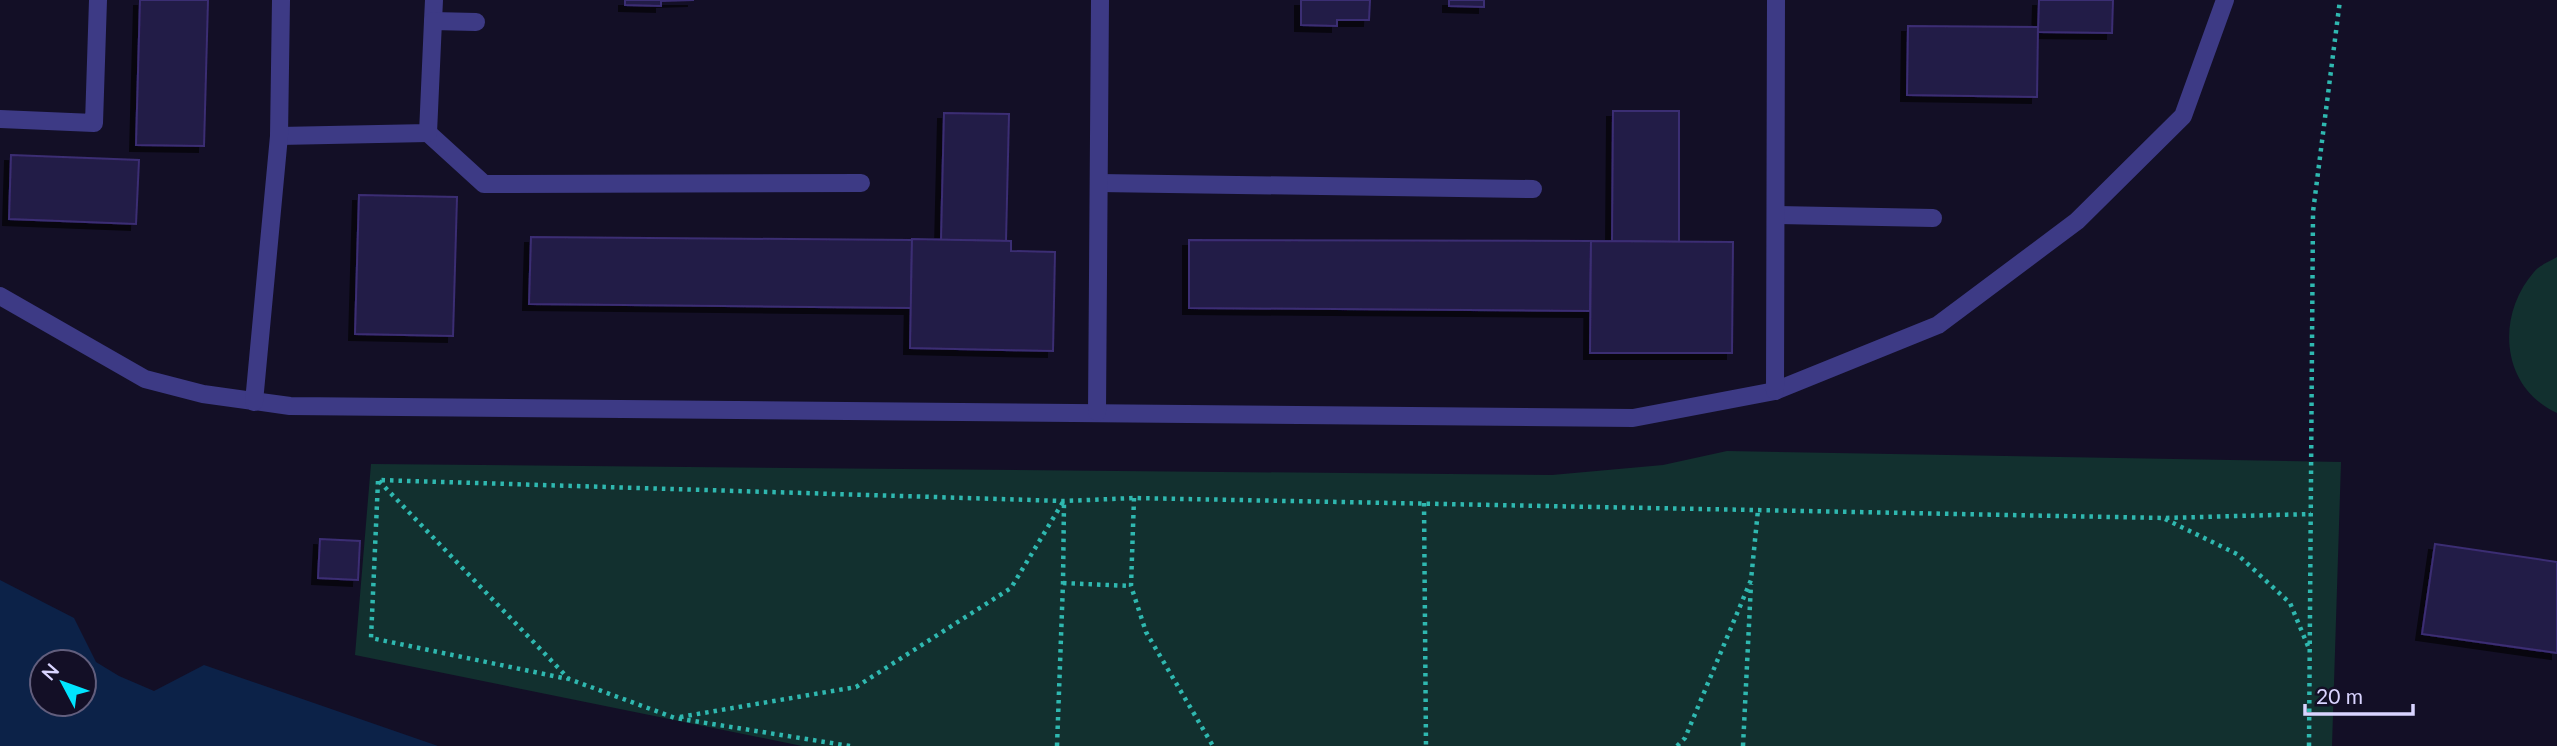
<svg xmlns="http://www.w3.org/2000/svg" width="2557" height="746" viewBox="0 0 2557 746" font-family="Lato,sans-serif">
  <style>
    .green { fill: #12302f }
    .water { fill: #0c2248; fill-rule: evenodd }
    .building { fill: #241b47; stroke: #3b2d73; stroke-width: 2; filter: url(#shadow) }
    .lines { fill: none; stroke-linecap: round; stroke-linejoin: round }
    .path { stroke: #2fb8b0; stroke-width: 4.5; stroke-dasharray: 3.5 5; stroke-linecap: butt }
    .minor { stroke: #3d3a85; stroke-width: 18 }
  </style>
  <defs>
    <filter id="shadow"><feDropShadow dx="-6" dy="6" stdDeviation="0" flood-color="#0009"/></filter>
  </defs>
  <rect width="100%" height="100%" fill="#130f26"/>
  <g class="green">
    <path d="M2557 257V413C2500 387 2496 315 2534 272 2540 265 2550 261 2557 257Z"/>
    <path d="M1727 451 2341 462 2332 746H802L355 655 371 464 1552 475 1663 465Z"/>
  </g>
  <path class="water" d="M0 580 74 618 96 662 119 676 154 691 204 665 438 746H0ZM42 662H84V704H42Z"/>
  <g class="building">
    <path d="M140 0H208L204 146 136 145Z"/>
    <path d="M625 0H694L661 1V6L625 5Z"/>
    <path d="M1301 0H1370L1369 20H1337V26L1301 25Z"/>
    <path d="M1449 0H1484V7L1449 6Z"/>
    <path d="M2039 0H2113L2112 33 2038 32Z"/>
    <path d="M1908 26 2038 27 2037 97 1907 95Z"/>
    <path d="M1613 111H1679V242L1612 241Z"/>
    <path d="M944 113 1009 114 1006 241 941 240Z"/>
    <path d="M11 155 139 160 136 224 9 219Z"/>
    <path d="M359 195 457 197 453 336 355 334Z"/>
    <path d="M531 237 912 240 911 308 529 304Z"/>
    <path d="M912 239 1011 241V251L1055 252 1053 351 910 348Z"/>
    <path d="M1189 240 1591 241 1590 311 1189 308Z"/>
    <path d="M1591 241 1733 242 1732 353H1590Z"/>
    <path d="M320 539 360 541 358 580 318 578Z"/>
    <path d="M2435 544 2557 562V653L2422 634Z"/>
  </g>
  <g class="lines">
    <g class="path">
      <path d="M378 481 371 638 568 679"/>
      <path d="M1134 498 1131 586 1146 632 1213 746"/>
      <path d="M1424 503 1426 746"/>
      <path d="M2165 519 2237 554 2290 603 2310 651"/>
      <path d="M1063 583 1131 586"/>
      <path d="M680 717 856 687 1011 588 1063 502"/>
      <path d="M850 746 675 718 569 679 378 480 1064 501 1134 498 2164 518 2311 514"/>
      <path d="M1057 746 1063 583 1064 502"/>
      <path d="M1677 746 1685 738 1751 580 1758 510"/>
      <path d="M1743 746 1751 584"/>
      <path d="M2309 746 2313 212 2340 0"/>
    </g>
    <g class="minor">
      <path d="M433 21 434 0"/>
      <path d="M0 119 94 123 98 0"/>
      <path d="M428 133 484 184 861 183"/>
      <path d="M279 136 428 133 433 21 476 22"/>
      <path d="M1099 183 1533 189"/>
      <path d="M1776 215 1933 218"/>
      <path d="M0 296 145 379 203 394 290 406 1633 418 1775 391 1938 325 2077 221 2183 116 2225 0"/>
      <path d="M1775 391 1776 0"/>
      <path d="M254 402 279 136 281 0"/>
      <path d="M1097 412 1100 0"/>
    </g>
  </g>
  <g transform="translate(63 683) rotate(311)"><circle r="33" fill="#130f26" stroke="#625e7d" stroke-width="2"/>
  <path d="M0-5L12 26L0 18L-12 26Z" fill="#00e5ff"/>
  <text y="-10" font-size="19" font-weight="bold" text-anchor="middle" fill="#d9d4ff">N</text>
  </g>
  <path d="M2305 704v10h108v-10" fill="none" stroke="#d9d4ff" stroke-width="3.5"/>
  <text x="2316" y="704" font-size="21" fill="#d9d4ff" stroke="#130f26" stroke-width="5" paint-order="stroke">20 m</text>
</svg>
